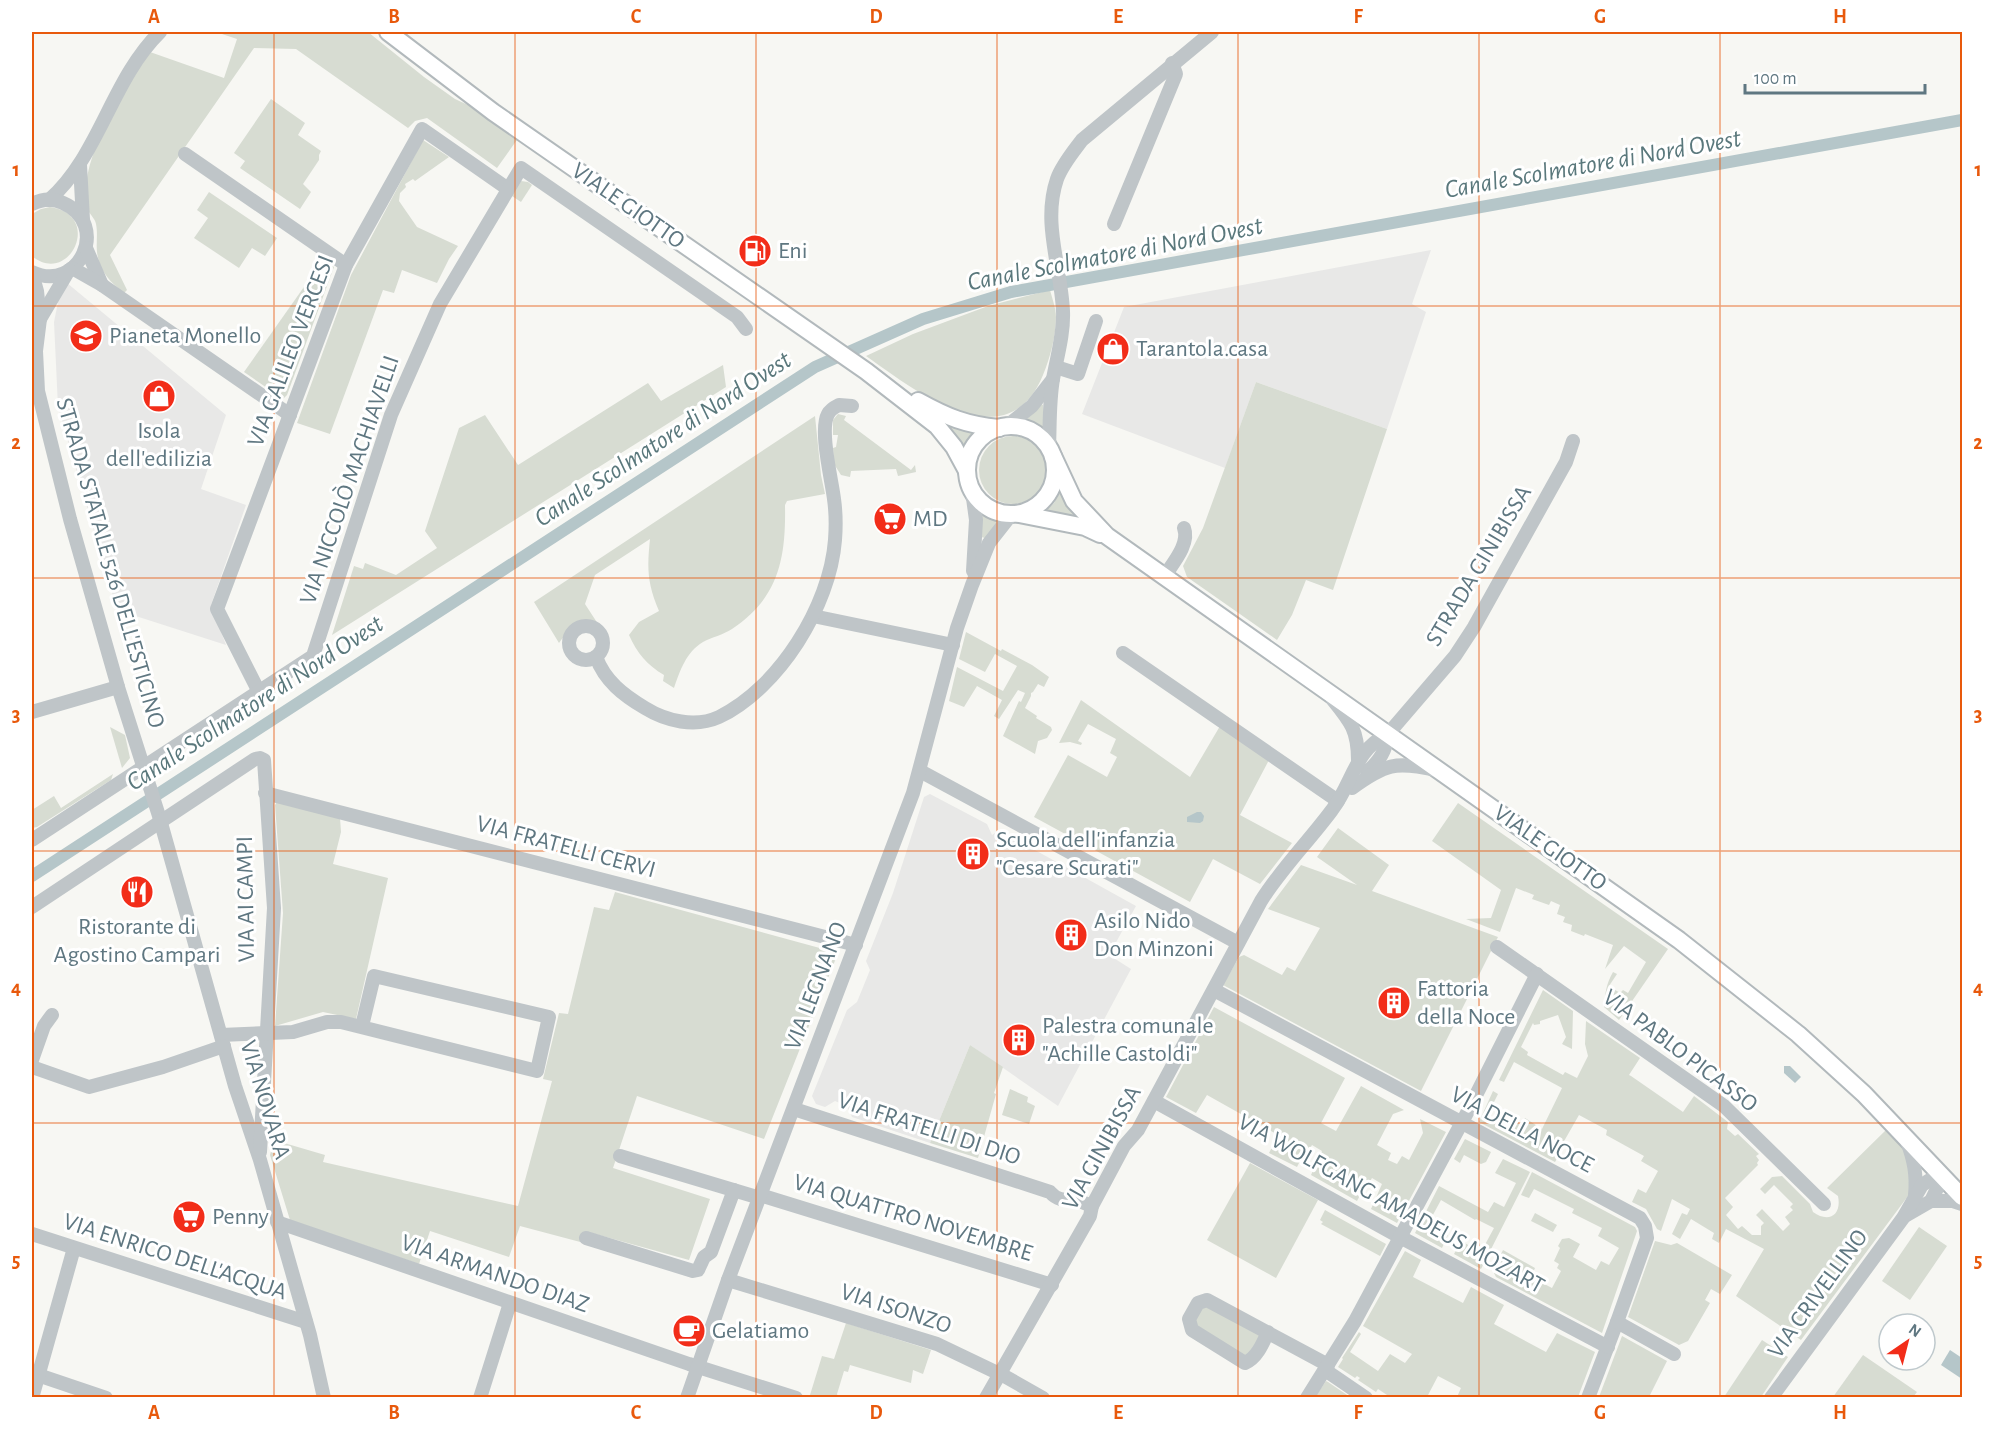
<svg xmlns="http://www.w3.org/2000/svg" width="1994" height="1429" viewBox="0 0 1994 1429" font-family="'Alegreya Sans',sans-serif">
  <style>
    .built { fill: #e8e8e7 }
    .green { fill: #d7dcd2 }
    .water { fill: #b5c6c9 }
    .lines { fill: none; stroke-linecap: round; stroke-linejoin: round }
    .canal { stroke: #b5c6c9; stroke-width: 12 }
    .major-casing { stroke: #b2b9bc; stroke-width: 20 }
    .minor { stroke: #bfc5c8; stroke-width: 14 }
    .major { stroke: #fff; stroke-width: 16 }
    .grid { fill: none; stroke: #e8590c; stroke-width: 1.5; stroke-opacity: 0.55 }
    .labels { text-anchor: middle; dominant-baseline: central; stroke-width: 6; stroke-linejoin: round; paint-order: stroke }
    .street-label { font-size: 24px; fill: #5f7781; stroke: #fff }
    .poi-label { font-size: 24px; fill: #5f7781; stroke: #fff; text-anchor: start }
    .water-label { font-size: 26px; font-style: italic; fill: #5a787c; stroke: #fff }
    .neatline { fill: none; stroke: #e8590c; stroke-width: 2 }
    .grid-label { font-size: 20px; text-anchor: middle; font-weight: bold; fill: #e8590c }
  </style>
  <rect width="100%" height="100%" fill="#f7f7f3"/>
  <g class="built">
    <path d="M1431 250 1412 304 1426 312 1387 429 1256 382 1225 468 1082 414 1124 307Z"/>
    <path d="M67 283 226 415 201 489 246 505 211 605 226 645 117 610 58 407 54 322 60 292Z"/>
    <path d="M930 794 987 824 992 835 999 830 1136 906 1109 955 1131 969 1058 1106 970 1045 930 1143 852 1117 847 1106 835 1101 825 1107 816 1104 812 1096 847 1010 857 1002 870 970 866 961 893 893 924 797Z"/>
  </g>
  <g class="green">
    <path d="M216 32H368L424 77 455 99 481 111 519 137 497 168 427 118 415 121 408 128 296 49 254 48 110 255 127 290 124 293C111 283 99 271 97 252 96 243 98 234 96 224 95 218 89 214 87 208 85 203 86 195 86 190 86 149 127 85 150 52L224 78 237 39Z"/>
    <path d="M271 99 305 123 298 135 321 151 319 155V160L303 184 311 192 300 209 240 168 245 161 234 153Z"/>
    <path d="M423 140 449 157 415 181 413 179 405 184 406 187 400 193 399 201 417 227 458 246 449 259 437 283 402 270 394 293 383 290 330 434 297 423 351 275Z"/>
    <path d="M521 181 528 182 532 185 521 202 509 194 515 185Z"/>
    <path d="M209 192 277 238 265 256 252 248 239 268 194 238 208 218 197 210Z"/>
    <path d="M50 207C104 215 69 287 32 256V214L41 209Z"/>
    <path d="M323 260 334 267 287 395 283 399 244 372Z"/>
    <path d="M1050 290C1052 298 1056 308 1056 317 1056 336 1050 358 1043 375 1007 463 914 390 866 356L913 334 988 306Z"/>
    <path d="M723 365 726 387 332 635 354 566 363 569 365 563 396 575 437 548 425 531 459 428 485 415 518 465 648 383 661 401Z"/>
    <path d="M1256 382 1387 429 1333 590 1306 580 1292 615 1277 640 1187 577 1183 566 1203 528Z"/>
    <path d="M1041 404 1043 405 1045 427 1042 429 1026 422V420Z"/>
    <path d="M838 414 846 416 844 420 911 470 915 465 916 472 898 476 896 469 851 471 850 477 841 475 834 464 833 448 836 447 838 435H833V420Z"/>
    <path d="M815 416 821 475 825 494 787 501 785 505C786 558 779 598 732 629 723 635 712 637 703 642 686 652 680 671 674 688L663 681 664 675C647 665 637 653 629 635L639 622 659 611C647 583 647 568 650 539L595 575 585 604 598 624C578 620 570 627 559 643L534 602Z"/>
    <path d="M946 423 982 432 974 439 966 455Z"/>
    <circle cx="1013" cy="470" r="34"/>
    <path d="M1061 491 1076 513 1075 517 1047 510 1054 503Z"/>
    <path d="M982 511 998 519V522L985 538 981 537 980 513Z"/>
    <path d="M966 632 1001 651 1002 649 1032 665 1049 677 1044 687 1038 684 1033 692 1031 693V696L1025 708 1037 716 1036 718 1051 727 1052 730 1047 738 1038 741 1035 754 1003 736 1019 701 1021 702 1025 693 1018 690 999 719 994 716 1002 700 977 686 964 707 949 701 957 667 1003 691 1017 666 995 654 985 672 959 659Z"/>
    <path d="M1081 700 1190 777 1220 726 1269 760 1240 815 1292 843 1260 884 1213 859 1190 902 1034 817 1068 755 1107 777 1117 757 1110 753 1116 739 1088 724 1078 741 1082 743 1081 745 1070 742 1059 743Z"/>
    <path d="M110 727 125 735 130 758 122 768Z"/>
    <path d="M113 774 111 780 37 827 32 828V810L54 796 61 808Z"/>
    <path d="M277 802 340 818 341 832 333 864 388 878 356 1019 323 1012 275 1026 283 913 275 805Z"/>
    <path d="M1458 803 1668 949 1619 1020 1604 1007C1605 994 1606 984 1613 972L1617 974 1609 986 1620 993 1623 990 1628 993 1646 962 1624 946 1605 969 1613 945 1585 934 1584 936 1571 931 1572 925 1563 922 1565 917 1557 914 1560 905 1551 901 1549 905 1532 899 1534 895 1516 888 1500 932 1466 919 1491 918 1501 890 1432 841Z"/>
    <path d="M1338 828 1389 865 1372 891 1498 937 1421 1091 1223 985 1239 957 1244 955 1282 975 1287 967 1295 971 1320 928 1268 909 1301 865 1357 885 1317 857Z"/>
    <path d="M615 892 838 953 764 1139 637 1096 613 1168 710 1199 689 1260 588 1232 584 1243 520 1226 509 1257 430 1231 419 1264 290 1220 270 1155 274 1140 325 1155 323 1162 518 1206 552 1081 543 1079 559 1013 568 1014 594 907 609 910Z"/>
    <path d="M1543 990 1573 1011 1572 1049 1562 1044 1566 1037 1558 1015 1540 1021V1024L1534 1025 1533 1023 1521 1047 1528 1052 1527 1055 1563 1075 1565 1072 1577 1078 1588 1056 1585 1044 1586 1021 1640 1058 1629 1075 1631 1076 1683 1112 1694 1096 1728 1122 1727 1129 1735 1136 1738 1134 1759 1154 1756 1156 1759 1160 1757 1163 1758 1165 1725 1198 1733 1207 1726 1215 1738 1229 1742 1226 1752 1235H1761V1226L1764 1223 1756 1215 1762 1209 1783 1231 1790 1224 1785 1217 1793 1210 1790 1207 1793 1204 1774 1185 1765 1194 1760 1189 1772 1177 1782 1176 1810 1204 1813 1212C1828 1223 1842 1216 1838 1196L1827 1188 1887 1129 1908 1151 1914 1178 1908 1196 1801 1340 1736 1296 1764 1249 1726 1229 1719 1243 1712 1239 1714 1233 1691 1219 1680 1239 1672 1234 1682 1213 1687 1215 1690 1209 1672 1199 1661 1231 1657 1229 1646 1209 1632 1202 1638 1189 1646 1193 1658 1171 1641 1161 1644 1156 1606 1135 1607 1130 1579 1115 1563 1143 1565 1145 1555 1162 1479 1122 1493 1091 1498 1094 1487 1116 1504 1125 1509 1117 1521 1124 1525 1118 1542 1129 1562 1088 1514 1062 1504 1082 1499 1080Z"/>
    <path d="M1214 1007 1345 1078 1321 1123 1336 1131 1361 1086 1404 1110 1393 1114 1377 1145 1391 1153 1388 1160 1397 1164 1402 1156 1409 1160 1423 1133 1420 1119 1446 1132 1397 1223 1371 1209 1382 1184 1372 1178 1368 1185 1366 1184 1357 1201 1311 1175 1322 1151 1312 1145 1308 1152 1305 1151 1297 1167 1269 1153 1278 1135 1207 1095 1196 1113 1166 1097Z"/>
    <path d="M970 1045 1003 1067 994 1093 996 1094 978 1158 930 1143Z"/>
    <path d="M1010 1089 1028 1097 1027 1102 1035 1106 1029 1124 1002 1115Z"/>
    <path d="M1465 1139 1491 1152 1486 1162 1481 1164 1464 1155 1460 1163 1454 1159Z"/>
    <path d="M1503 1159 1530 1172 1481 1269 1454 1254 1461 1241 1481 1252 1494 1228 1476 1219 1475 1220 1441 1200 1428 1224 1448 1235 1442 1248 1415 1233 1439 1186 1488 1212 1494 1202 1504 1207 1516 1183 1495 1173Z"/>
    <path d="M1250 1163 1318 1200 1276 1278 1207 1240Z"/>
    <path d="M1532 1172 1635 1227 1637 1231 1635 1237 1602 1333 1496 1277 1494 1273V1268L1503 1250 1535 1268 1531 1277 1552 1288 1561 1271 1557 1268 1559 1264 1554 1261 1560 1248 1558 1246 1562 1239 1569 1238 1580 1244 1573 1257 1596 1270 1601 1261 1609 1265 1619 1248 1598 1236 1602 1228 1572 1213 1574 1209 1534 1189 1529 1198 1521 1195Z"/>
    <path d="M1325 1210 1386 1244 1380 1256 1321 1224 1323 1222 1320 1220Z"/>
    <path d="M1535 1213 1557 1225 1553 1232 1531 1221Z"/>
    <path d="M1919 1227 1947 1246 1910 1300 1882 1281Z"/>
    <path d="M1655 1241 1671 1245 1677 1243 1732 1275 1720 1294 1711 1289 1705 1300 1710 1303 1688 1341 1679 1345 1628 1317Z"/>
    <path d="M1405 1251 1421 1260 1413 1277 1463 1303 1471 1287 1504 1305 1494 1324 1546 1352 1557 1333 1595 1352 1578 1397H1457L1461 1388 1438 1376 1427 1397H1390L1378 1389 1376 1392 1358 1380 1360 1378 1357 1376 1355 1378 1338 1367 1343 1359 1342 1358 1359 1332 1361 1334 1350 1352 1378 1371 1390 1354 1405 1363 1412 1354 1363 1326Z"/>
    <path d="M1203 1304 1257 1330 1261 1337 1255 1348 1245 1357 1197 1328 1194 1316Z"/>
    <path d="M846 1323 931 1350 923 1374 913 1370 911 1383 850 1365 848 1372 844 1371 837 1394 838 1397H819L810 1395 822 1356 834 1359Z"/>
    <path d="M1622 1336 1667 1361 1649 1397H1599Z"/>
    <path d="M1762 1340 1788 1357 1761 1397H1724Z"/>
    <path d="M1863 1355 1917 1392 1913 1397H1833Z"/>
    <path d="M1326 1381 1328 1382 1350 1397H1315Z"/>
  </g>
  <g class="water">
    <path d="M1197 812H1201L1204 816 1203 821 1200 823 1187 822V817Z"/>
    <path d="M1784 1066H1790L1801 1077 1795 1083 1784 1073Z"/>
    <path d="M1950 1350 1962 1358V1379L1941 1365Z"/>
  </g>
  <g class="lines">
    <path class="canal" d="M32 876 815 367 923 319 1011 292 1962 120"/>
    <defs>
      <g id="major">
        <path d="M388 32 493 112 866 371 937 426 954 447 967 471"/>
        <path d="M918 401C947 417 966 425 999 428"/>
        <circle cx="1011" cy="470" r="44"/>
        <path d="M1053 456 1074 501 1107 536 1679 940 1798 1034 1864 1094 1962 1197"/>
        <path d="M1019 514 1085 527 1100 534"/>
      </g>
    </defs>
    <use href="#major" class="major-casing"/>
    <g class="minor">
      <path d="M185 154 346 265"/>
      <path d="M80 165 83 220"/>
      <path d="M49 200C100 155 111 80 160 32"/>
      <path d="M32 204C42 199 53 198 63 203 111 224 79 294 32 272"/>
      <path d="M1114 224 1176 74 1172 63"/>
      <path d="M86 248 102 285"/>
      <path d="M72 268 102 285 290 415"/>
      <path d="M32 273 37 291 40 319 36 351 38 391 70 519 118 687 159 816 235 1086 260 1160 310 1335 324 1398"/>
      <path d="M40 319 69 270"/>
      <path d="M1056 367 1078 374 1096 321"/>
      <path d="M1007 426 1032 406 1053 379"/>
      <path d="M1049 448C1050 425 1049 402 1053 379 1057 357 1064 334 1063 311 1061 266 1042 223 1057 179 1062 165 1073 152 1082 140L1212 32"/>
      <path d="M972 491 976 520 973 571"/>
      <path d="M1164 577C1173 563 1190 544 1184 528"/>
      <path d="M813 616 953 645"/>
      <circle cx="586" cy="643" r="17"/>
      <path d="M1123 653 1338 801"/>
      <path d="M596 657C605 681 623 695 645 708 666 721 695 728 719 717 779 688 830 606 835 540 836 527 836 513 834 499 832 481 819 430 828 414 830 410 835 407 839 405L852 406"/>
      <path d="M259 692 217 609 346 265 422 129 508 189"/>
      <path d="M1333 700C1351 722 1358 731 1358 760"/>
      <path d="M32 712 118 687"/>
      <path d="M920 771 1238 943"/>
      <path d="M1367 772C1380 760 1386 751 1388 734"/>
      <path d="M1352 788C1385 764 1395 761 1436 770"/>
      <path d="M265 793 856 945"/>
      <path d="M32 840 313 656 391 415 440 304 521 168 737 317 746 329"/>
      <path d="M32 907 255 759 260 758 264 760 274 908 260 1152"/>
      <path d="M1497 947 1724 1106 1824 1204"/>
      <path d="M1214 990 1640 1218 1645 1226 1647 1238 1617 1322 1588 1398"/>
      <path d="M221 1035 293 1032 327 1022H341L537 1071 549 1017 374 976 362 1026"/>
      <path d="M32 1060 44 1026 52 1015"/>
      <path d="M32 1067 89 1087 163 1067 224 1046"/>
      <path d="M1154 1101 1400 1237 1608 1347"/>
      <path d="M794 1109 1050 1192C1057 1200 1063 1200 1073 1200 1079 1200 1086 1204 1092 1206"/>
      <path d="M1907 1141C1914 1160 1917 1175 1915 1195"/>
      <path d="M620 1156 760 1198"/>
      <path d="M760 1195 1052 1285"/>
      <path d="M1931 1201H1953L1962 1204"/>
      <path d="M1905 1216 1931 1201 1943 1176"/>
      <path d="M277 1222 689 1364 796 1398"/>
      <path d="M32 1234 306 1322"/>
      <path d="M586 1238 693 1271 698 1270 704 1257 711 1252 734 1190"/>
      <path d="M728 1280 937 1344 1006 1377 1043 1398"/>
      <path d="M1617 1322 1674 1354"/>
      <path d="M1268 1332C1263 1343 1257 1358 1245 1363L1192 1330 1189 1319 1198 1303 1207 1300 1328 1365"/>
      <path d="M1325 1370 1366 1398"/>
      <path d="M32 1373 106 1398"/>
      <path d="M32 1398 74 1248"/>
      <path d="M480 1398 510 1303"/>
      <path d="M687 1398 728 1280 913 793 957 628 972 585 989 543 1011 515"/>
      <path d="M986 1398 1090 1216 1092 1206 1124 1146 1138 1130 1261 901C1281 869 1309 841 1332 810 1353 783 1354 750 1388 734L1455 656 1474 627 1566 462 1573 441"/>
      <path d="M1307 1398 1355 1321 1468 1111 1537 974"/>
      <path d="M1771 1398 1903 1218 1922 1185 1933 1178 1943 1176"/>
    </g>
    <use href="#major" class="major"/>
  </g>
  <path class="grid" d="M274 32V1398M515 32V1398M756 32V1398M997 32V1398M1238 32V1398M1479 32V1398M1720 32V1398M32 306H1962M32 578H1962M32 851H1962M32 1123H1962"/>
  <defs>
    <symbol id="fuel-disc" viewBox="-11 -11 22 22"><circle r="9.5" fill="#f22d19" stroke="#fff"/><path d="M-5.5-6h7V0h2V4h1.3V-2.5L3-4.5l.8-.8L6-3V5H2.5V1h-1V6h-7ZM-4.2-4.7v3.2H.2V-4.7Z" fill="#fff"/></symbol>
    <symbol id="school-disc" viewBox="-11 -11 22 22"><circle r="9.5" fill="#f22d19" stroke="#fff"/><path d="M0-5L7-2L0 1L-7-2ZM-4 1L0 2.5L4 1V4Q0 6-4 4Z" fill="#fff"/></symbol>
    <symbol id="shop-disc" viewBox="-11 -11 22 22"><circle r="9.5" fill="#f22d19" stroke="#fff"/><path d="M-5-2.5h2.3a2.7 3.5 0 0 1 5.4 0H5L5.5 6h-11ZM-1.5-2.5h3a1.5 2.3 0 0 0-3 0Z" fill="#fff"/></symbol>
    <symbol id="supermarket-disc" viewBox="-11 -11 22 22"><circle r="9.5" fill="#f22d19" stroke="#fff"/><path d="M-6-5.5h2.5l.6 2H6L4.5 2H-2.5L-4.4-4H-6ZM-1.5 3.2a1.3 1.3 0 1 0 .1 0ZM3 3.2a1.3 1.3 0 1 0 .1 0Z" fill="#fff"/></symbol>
    <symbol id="building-disc" viewBox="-11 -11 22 22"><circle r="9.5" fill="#f22d19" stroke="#fff"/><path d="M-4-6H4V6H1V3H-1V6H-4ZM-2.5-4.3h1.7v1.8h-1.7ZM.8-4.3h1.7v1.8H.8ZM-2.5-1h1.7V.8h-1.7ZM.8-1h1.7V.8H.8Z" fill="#fff"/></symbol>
    <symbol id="restaurant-disc" viewBox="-11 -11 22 22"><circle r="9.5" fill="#f22d19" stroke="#fff"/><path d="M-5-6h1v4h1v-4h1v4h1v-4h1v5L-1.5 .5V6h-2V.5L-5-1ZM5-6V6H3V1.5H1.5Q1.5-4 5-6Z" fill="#fff"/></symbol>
    <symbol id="cafe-disc" viewBox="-11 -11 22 22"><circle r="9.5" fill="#f22d19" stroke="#fff"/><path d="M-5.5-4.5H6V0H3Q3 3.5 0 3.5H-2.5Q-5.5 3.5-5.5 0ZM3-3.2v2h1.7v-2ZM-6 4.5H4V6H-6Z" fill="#fff"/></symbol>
  </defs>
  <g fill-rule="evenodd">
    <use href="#fuel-disc" x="736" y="232" width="38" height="38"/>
    <use href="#school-disc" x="67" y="317" width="38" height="38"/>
    <use href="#shop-disc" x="1094" y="330" width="38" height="38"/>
    <use href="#shop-disc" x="140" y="377" width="38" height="38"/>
    <use href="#supermarket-disc" x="871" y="500" width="38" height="38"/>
    <use href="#building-disc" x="954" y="835" width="38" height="38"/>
    <use href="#restaurant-disc" x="118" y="873" width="38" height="38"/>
    <use href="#building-disc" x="1052" y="916" width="38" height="38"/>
    <use href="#building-disc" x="1375" y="984" width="38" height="38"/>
    <use href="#building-disc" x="1000" y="1021" width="38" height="38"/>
    <use href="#supermarket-disc" x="170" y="1198" width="38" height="38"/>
    <use href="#cafe-disc" x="670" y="1312" width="38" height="38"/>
  </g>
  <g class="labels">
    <g class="street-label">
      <text transform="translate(628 206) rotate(35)">VIALE GIOTTO</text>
      <text transform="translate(291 351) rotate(-69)">VIA GALILEO VERCESI</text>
      <text transform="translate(350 480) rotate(-71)">VIA NICCOLÒ MACHIAVELLI</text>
      <text transform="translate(110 563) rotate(74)">STRADA STATALE 526 DELL'ESTICINO</text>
      <text transform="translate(1479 566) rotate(-59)">STRADA GINIBISSA</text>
      <text transform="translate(566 847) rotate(15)">VIA FRATELLI CERVI</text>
      <text transform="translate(1550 848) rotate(35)">VIALE GIOTTO</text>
      <text transform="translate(246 899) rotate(-91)">VIA AI CAMPI</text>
      <text transform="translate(816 986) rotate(-69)">VIA LEGNANO</text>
      <text transform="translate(1680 1051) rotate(37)">VIA PABLO PICASSO</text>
      <text transform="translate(265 1100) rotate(73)">VIA NOVARA</text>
      <text transform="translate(929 1129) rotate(18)">VIA FRATELLI DI DIO</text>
      <text transform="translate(1522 1130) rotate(28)">VIA DELLA NOCE</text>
      <text transform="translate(1102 1148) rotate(-61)">VIA GINIBISSA</text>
      <text transform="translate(1391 1204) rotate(29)">VIA WOLFGANG AMADEUS MOZART</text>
      <text transform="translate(913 1218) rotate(17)">VIA QUATTRO NOVEMBRE</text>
      <text transform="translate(175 1257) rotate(18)">VIA ENRICO DELL'ACQUA</text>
      <text transform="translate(495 1274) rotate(19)">VIA ARMANDO DIAZ</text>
      <text transform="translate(1818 1294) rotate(-54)">VIA CRIVELLINO</text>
      <text transform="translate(896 1309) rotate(18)">VIA ISONZO</text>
    </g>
    <g class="poi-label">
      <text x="778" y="251">Eni</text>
      <text x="109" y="336">Pianeta Monello</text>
      <text x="1136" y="349">Tarantola.casa</text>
      <text x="159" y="431" text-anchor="middle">Isola<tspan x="159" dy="28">dell'edilizia</tspan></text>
      <text x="913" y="519">MD</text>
      <text x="996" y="840">Scuola dell'infanzia<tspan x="996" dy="28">"Cesare Scurati"</tspan></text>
      <text x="1094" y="921">Asilo Nido<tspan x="1094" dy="28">Don Minzoni</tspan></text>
      <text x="137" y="927" text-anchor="middle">Ristorante di<tspan x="137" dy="28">Agostino Campari</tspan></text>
      <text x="1417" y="989">Fattoria<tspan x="1417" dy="28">della Noce</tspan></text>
      <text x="1042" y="1026">Palestra comunale<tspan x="1042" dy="28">"Achille Castoldi"</tspan></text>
      <text x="212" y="1217">Penny</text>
      <text x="712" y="1331">Gelatiamo</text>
    </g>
    <g class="water-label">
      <text transform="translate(1593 164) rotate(-10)">Canale Scolmatore di Nord Ovest</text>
      <text transform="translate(1115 254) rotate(-11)">Canale Scolmatore di Nord Ovest</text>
      <text transform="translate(663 439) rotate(-33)">Canale Scolmatore di Nord Ovest</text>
      <text transform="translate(255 703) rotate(-33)">Canale Scolmatore di Nord Ovest</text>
    </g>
  </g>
  <rect width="1994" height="1429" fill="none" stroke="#ffffff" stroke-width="66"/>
  <g transform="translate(1907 1342) rotate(35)"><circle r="28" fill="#ffffff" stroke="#bfc9cd" stroke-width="1.5"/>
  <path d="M0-4.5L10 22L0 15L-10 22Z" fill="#f22d19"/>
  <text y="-9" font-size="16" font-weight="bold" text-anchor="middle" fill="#5f7781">N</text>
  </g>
  <path d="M1745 84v9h180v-9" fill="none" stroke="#5f7781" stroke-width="3"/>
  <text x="1754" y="84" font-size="18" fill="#5f7781" stroke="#ffffff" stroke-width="4.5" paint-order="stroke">100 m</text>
  <rect x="33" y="33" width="1928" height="1363" class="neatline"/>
  <g class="grid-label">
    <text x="154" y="23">A</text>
    <text x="394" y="23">B</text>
    <text x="636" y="23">C</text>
    <text x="876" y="23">D</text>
    <text x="1118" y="23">E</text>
    <text x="1358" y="23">F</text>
    <text x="1600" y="23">G</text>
    <text x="1840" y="23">H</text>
    <text x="16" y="176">1</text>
    <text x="1978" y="176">1</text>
    <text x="16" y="449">2</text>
    <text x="1978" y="449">2</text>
    <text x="16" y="721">3</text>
    <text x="1978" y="721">3</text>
    <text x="16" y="994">4</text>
    <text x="1978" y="994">4</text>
    <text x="16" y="1267">5</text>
    <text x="1978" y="1267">5</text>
    <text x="154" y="1419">A</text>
    <text x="394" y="1419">B</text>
    <text x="636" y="1419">C</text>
    <text x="876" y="1419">D</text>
    <text x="1118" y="1419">E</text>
    <text x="1358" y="1419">F</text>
    <text x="1600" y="1419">G</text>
    <text x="1840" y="1419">H</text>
  </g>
</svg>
